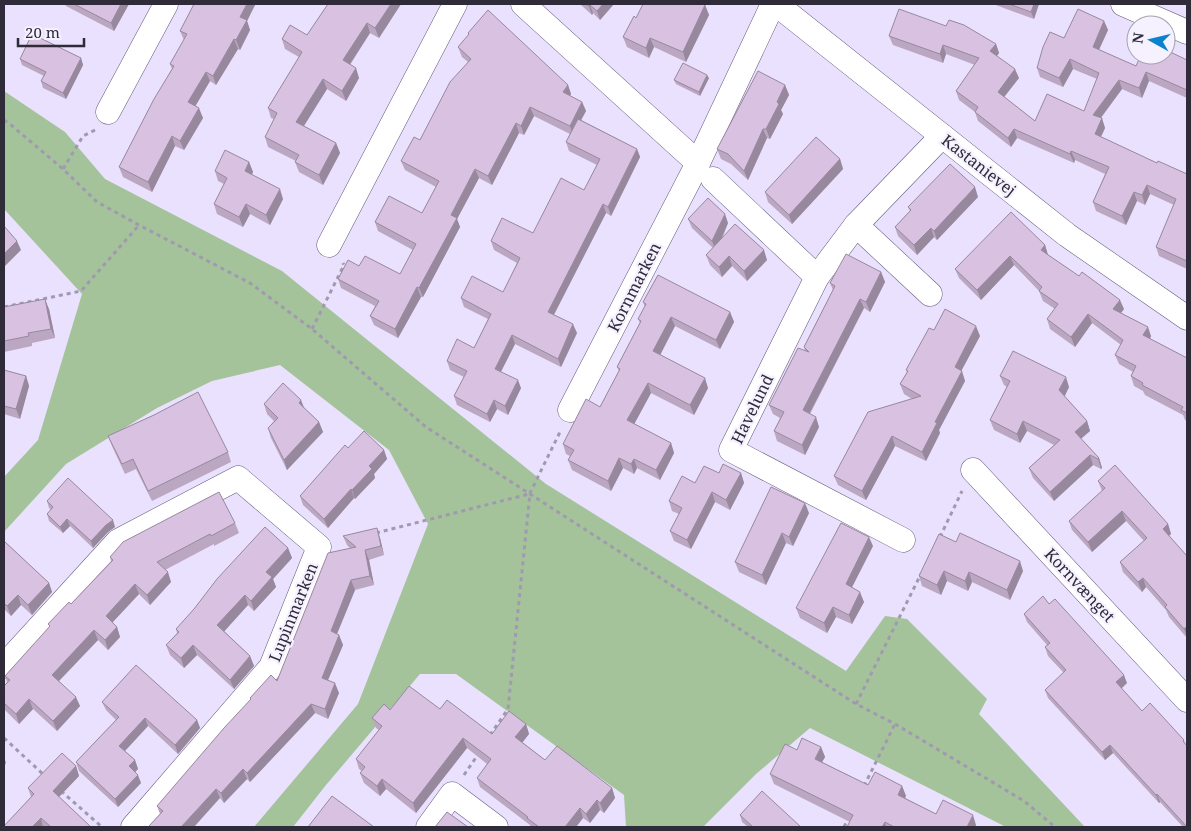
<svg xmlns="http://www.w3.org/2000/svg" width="1191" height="831" viewBox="0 0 1191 831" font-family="'Noto Serif',serif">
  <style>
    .green { fill: #a4c39b }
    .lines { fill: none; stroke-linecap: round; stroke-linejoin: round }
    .minor-casing { stroke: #655b7a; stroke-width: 25 }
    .path { stroke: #a099af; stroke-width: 3; stroke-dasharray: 4 4; stroke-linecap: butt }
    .minor { stroke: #fff; stroke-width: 24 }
    .wall { fill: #bba7c2 }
    .shaded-wall { fill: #98889e }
    .building { fill: #d9c2e1; stroke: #98889e }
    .labels { text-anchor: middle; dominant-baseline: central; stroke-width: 4.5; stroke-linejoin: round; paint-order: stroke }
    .street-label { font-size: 16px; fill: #2f2b38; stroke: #f5f1ff }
  </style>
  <rect width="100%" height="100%" fill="#e9e1fd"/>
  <path class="green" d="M4 91 65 132 105 179 282 271 546 484 846 671 885 616 907 619 987 699 979 714 1085 827H1006L810 728 756 774 703 827H626L624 795 456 674H420L326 785 293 827H254L358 704 428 524 389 450 280 365 212 381 157 408 66 464 4 532V477L38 440 82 294 4 209Z"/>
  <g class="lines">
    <defs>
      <g id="minor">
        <path d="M523 4 698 163"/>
        <path d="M776 4 1067 235 1187 318"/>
        <path d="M1123 4 1187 32"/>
        <path d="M108 112 166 4"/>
        <path d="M713 179 817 277"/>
        <path d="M856 225 930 294"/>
        <path d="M329 245 455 4"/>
        <path d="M570 410 698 163 773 4"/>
        <path d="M973 470 1187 700"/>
        <path d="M903 540 731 450 817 277 856 225 942 136"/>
        <path d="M4 666 118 541 238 478 319 547 271 667 133 827"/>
        <path d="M428 827 452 794 496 827"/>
      </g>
    </defs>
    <use href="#minor" class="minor-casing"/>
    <g class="path">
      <path d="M4 120 11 125 63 169 97 202 139 225 250 283 312 329 426 427 856 704 895 724 1024 801 1055 827"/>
      <path d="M63 169 83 136 95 130"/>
      <path d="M4 307 81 291 139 225"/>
      <path d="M312 329 344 265 343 263"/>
      <path d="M376 533 529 494"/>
      <path d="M940 537 962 491"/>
      <path d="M856 704 921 574"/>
      <path d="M490 735 508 709 530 493 561 430"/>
      <path d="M4 738 44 775"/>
      <path d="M464 775 479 753"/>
      <path d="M864 786 895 724"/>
      <path d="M61 791 102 827"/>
      <path d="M844 827 848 819"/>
    </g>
    <use href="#minor" class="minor"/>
  </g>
  <g class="wall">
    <path d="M65 4H129L114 31 66 6Z"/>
    <path d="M328 4H401L379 38 370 33 350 65 359 78 346 101 327 89 304 126 336 143 340 153 323 185 299 172 295 162 296 161 268 147 265 137 274 119 271 118 268 108 299 57 285 49 282 39 307 35Z"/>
    <path d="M580 4H614L600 20 593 13 592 15Z"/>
    <path d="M993 4H1039L1034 19Z"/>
    <path d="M255 5 247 21 250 30 240 50 238 49 216 85 210 81 195 106 203 118 184 150 175 146 152 192 123 177 119 167 172 69 170 64 184 40 180 31Z"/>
    <path d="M705 5 709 15 686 62 654 47 649 58 627 47 623 37 636 18Z"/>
    <path d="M1104 21 1108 30 1099 50 1136 66 1187 60V98L1149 81 1142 98 1122 89 1101 118 1105 128 1101 137 1157 163 1187 174V269L1159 256 1156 247 1174 205 1150 194 1145 205 1137 201 1126 225 1096 211 1093 202 1105 174 1075 160 1074 163 1017 138 1011 147 978 121 975 112 959 100 956 91 975 65 946 54 943 63 893 45 889 36 996 44 999 53 997 56 1019 78 1004 97 1035 121 1084 111 1097 79 1073 69 1063 87 1040 77 1037 68 1064 38Z"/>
    <path d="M468 33 568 85 571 94 570 96 582 102 586 111 581 120 637 149 640 157 611 216 606 213 554 315 577 333 561 367 515 344 501 372 521 388 508 415 497 409 490 422 457 405 454 396 464 377 450 370 447 361 474 348 488 319 464 307 461 298 503 292 517 263 494 250 491 241 533 233 584 190 597 165 569 151 566 142 570 134 534 116 524 135 519 133 492 185 479 178 457 219 460 227 423 297H421L398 338 374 325 370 316 375 306 341 288 338 279 359 266 400 274 413 250 378 231 375 222 422 213 436 187 405 170 401 161 420 140 468 62 462 57 458 47 469 35Z"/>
    <path d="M81 58 83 65 66 99 43 88 41 81 44 76 22 65 20 59Z"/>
    <path d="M709 78 700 96 676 84 674 80Z"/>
    <path d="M785 85 789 95 781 110 783 114 770 139 767 138 748 180 731 164 721 159 717 149Z"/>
    <path d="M840 159 843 169 792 224 768 202 765 192Z"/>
    <path d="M249 162 253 172 252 175 283 199 270 225 250 214 243 227 217 214 214 204 224 184 218 181 215 171Z"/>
    <path d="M978 197 937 240 934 237 917 255 898 236 895 227 910 211 908 207Z"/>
    <path d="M688 219 728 223 722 239 767 260 747 281 732 266 722 277 710 265 706 255 713 248 692 228Z"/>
    <path d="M1045 245 1048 255 1124 309 1121 313 1151 336 1150 339 1187 358V421L1185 420 1183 415 1145 395 1143 391 1134 386 1131 376 1133 372 1119 364 1115 355 1121 345 1092 323 1075 347 1050 329 1047 319 1055 309 1043 301 1039 291 1014 265 981 300 959 278 955 269Z"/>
    <path d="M881 272 885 282 870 312 864 308 810 414 819 427 805 455 777 441 774 431 780 418 773 414 769 405 805 351 804 347 833 290 830 283Z"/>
    <path d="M643 302 730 312 734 322 720 349 675 326 660 355 708 388 694 415 651 393 634 424 671 443 674 453 660 480 637 468 634 474 623 468 611 491 572 470 568 460 570 456 566 454 563 444 600 407 619 371 617 367 640 323 638 319 645 307Z"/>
    <path d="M4 307 49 309 55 338 32 343V346L4 352Z"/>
    <path d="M934 330 980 336 961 371 965 381 939 430 940 433 926 461 895 446 866 500 838 485 834 476 912 399 904 394 900 384 907 372 906 370Z"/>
    <path d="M4 370 26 376 29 386 20 419 4 414Z"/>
    <path d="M1000 376 1069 387 1064 396 1087 421 1090 431 1081 439 1099 458 1102 468 1101 469 1093 465 1054 501 1033 478 1029 468 1054 445 1027 431 1020 443 994 430 990 420 1007 387 1004 385Z"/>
    <path d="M264 404 304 408 319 422 323 432 287 470 271 438 268 428 274 421 267 414Z"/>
    <path d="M154 415 228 452 231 462 152 501 136 469 125 474 112 446 108 436Z"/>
    <path d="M348 448 384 450 387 459 374 474 375 478 355 499 354 498 328 528 303 505 300 496Z"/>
    <path d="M719 473H741L744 483 730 510 715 502 691 549 674 541 670 531 679 514 672 511 669 501Z"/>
    <path d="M1098 481 1168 524 1171 534 1169 536 1187 556V638L1169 617 1166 610 1146 587 1142 592 1123 572 1120 562 1144 541 1126 521 1092 552 1072 530 1069 521 1102 491Z"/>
    <path d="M47 501 115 527 108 532 93 548 70 526 63 533 49 521 47 514 51 510 49 508Z"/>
    <path d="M809 513 793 546 786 543 766 585 739 572 735 562Z"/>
    <path d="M235 523 239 533 214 546V544L165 570 171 582 150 605 139 594 112 623 117 627 120 637 108 650 98 640 59 681 80 706 57 731 33 709 19 724 4 709V686L7 682 5 676 50 627 48 624 71 604 111 561 110 557Z"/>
    <path d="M343 536 380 538 384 555 369 560 374 585 355 590 337 634 339 635 343 645 328 680 339 693 328 719 315 713 250 782 247 779 224 803 220 798 160 814 157 806 251 700 250 698 277 681 350 548 347 545Z"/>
    <path d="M4 541 49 583 52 592 32 615 21 605 11 616 4 609Z"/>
    <path d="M956 542 1023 571 1010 600 972 582 968 591 947 581 941 595 922 586 919 576Z"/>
    <path d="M873 546 852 587 864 602 852 624 836 617 827 633 800 618 796 608Z"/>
    <path d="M288 548 292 558 273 579 276 587 254 611 248 605 224 631 250 656 254 666 234 689 197 655 184 668 170 655 166 645 177 633 176 629Z"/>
    <path d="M1049 604 1127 683 1121 688 1142 711 1184 740 1186 746 1187 827H1183L1160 802 1159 803 1113 753 1105 760 1048 698 1045 690 1064 673 1048 656 1045 647 1047 645 1027 622 1024 614Z"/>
    <path d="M102 702 197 720 200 728 178 754 148 726 125 751 135 760 138 769 135 772 141 783 118 807 79 771 76 762 116 720 106 710Z"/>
    <path d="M440 709 492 734 526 724 529 734 522 742 545 760 612 788 615 798 604 813 600 810 590 823 583 818 576 827H531L530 825 480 787 477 778 487 764 467 748 416 813 386 789 380 796 364 783 360 773 362 771 359 769 356 759 379 730 376 728 372 718 390 710Z"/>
    <path d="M821 747 825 757 822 762 868 785 902 786 906 796 905 798 936 814 976 825 975 827H847L850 822 774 784 770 774 797 750Z"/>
    <path d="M76 766 79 776 59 797 91 827H4L31 797 28 788Z"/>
    <path d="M740 815 801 827H748L742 822Z"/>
  </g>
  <g class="shaded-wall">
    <path d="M121 4H129L114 31 111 23Z"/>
    <path d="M247 4H255V5L247 21 250 30 240 50 236 40 240 17Z"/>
    <path d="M391 4H401L379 38 375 28Z"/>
    <path d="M603 4H614L600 20 597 11Z"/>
    <path d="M1034 4H1039L1034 19 1031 12Z"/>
    <path d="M590 5 593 13 592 15 589 6Z"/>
    <path d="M705 5 709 15 686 62 683 52Z"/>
    <path d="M1104 21 1108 30 1096 56 1093 47Z"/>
    <path d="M367 23 370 33 346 70 343 60Z"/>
    <path d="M650 38 654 47 649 58 646 48Z"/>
    <path d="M234 39 238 49 216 85 213 76Z"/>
    <path d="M996 44 999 53 994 60 990 51Z"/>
    <path d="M943 45 946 54 943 63 940 54Z"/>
    <path d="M81 58 83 65 66 99 63 93Z"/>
    <path d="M1070 59 1073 69 1063 87 1059 78Z"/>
    <path d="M356 68 359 78 346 101 342 91Z"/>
    <path d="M1015 69 1019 78 1001 101 998 92Z"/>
    <path d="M206 72 210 81 192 112 188 102Z"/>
    <path d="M1146 72 1149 81 1142 98 1139 88Z"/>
    <path d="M707 75 709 78 700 96 699 92Z"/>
    <path d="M323 79 327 89 300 132 296 122Z"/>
    <path d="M1119 80 1122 89 1096 124 1093 115Z"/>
    <path d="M568 85 571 94 566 101 563 92Z"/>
    <path d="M785 85 789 95 781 110 783 114 770 139 766 129 777 102Z"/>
    <path d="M582 102 586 111 573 135 570 126Z"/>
    <path d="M530 107 534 116 524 135 521 126Z"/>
    <path d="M199 108 203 118 184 150 180 141Z"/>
    <path d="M1102 118 1105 128 1098 143 1095 134Z"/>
    <path d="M516 123 519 133 492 185 488 176Z"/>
    <path d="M763 129 767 138 748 180 744 171Z"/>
    <path d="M1014 129 1017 138 1011 147 1008 138Z"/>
    <path d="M172 136 175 146 152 192 148 182Z"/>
    <path d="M336 143 340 153 323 185 319 175Z"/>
    <path d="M637 149 640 157 611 216 608 207Z"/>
    <path d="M1071 151 1075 160 1074 163 1070 154Z"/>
    <path d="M840 159 843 169 792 224 789 215Z"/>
    <path d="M249 162 253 172 248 181 245 171Z"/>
    <path d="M475 169 479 178 457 219 460 227 423 297 419 288 451 215Z"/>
    <path d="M1147 185 1150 194 1145 205 1142 195Z"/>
    <path d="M975 187 978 197 937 240 934 231Z"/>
    <path d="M280 189 283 199 270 225 266 215Z"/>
    <path d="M1134 192 1137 201 1126 225 1122 216Z"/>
    <path d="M246 204 250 214 243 227 239 217Z"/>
    <path d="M603 204 606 213 551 320 548 312Z"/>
    <path d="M725 214 728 223 716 251 712 241Z"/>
    <path d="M931 228 934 237 917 255 914 245Z"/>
    <path d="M17 241 21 250 4 267V254Z"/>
    <path d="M1045 245 1048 255 1041 250Z"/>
    <path d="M764 250 767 260 747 281 744 271Z"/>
    <path d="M729 256 732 266 722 277 719 267Z"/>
    <path d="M1010 256 1014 265 981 300 977 290Z"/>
    <path d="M881 272 885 282 870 312 866 302Z"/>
    <path d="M417 287 421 297 398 338 395 329Z"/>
    <path d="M45 299 49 309 55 338 51 329Z"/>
    <path d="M860 299 864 308 806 420 803 410Z"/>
    <path d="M1120 300 1124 309 1117 318 1113 309Z"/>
    <path d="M730 312 734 322 720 349 716 340Z"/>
    <path d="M1088 314 1092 323 1075 347 1071 337Z"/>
    <path d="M671 317 675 326 657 361 653 351Z"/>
    <path d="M573 324 577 333 561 367 558 359Z"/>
    <path d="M976 326 980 336 958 377 955 367Z"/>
    <path d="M1148 327 1151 336 1147 345 1143 335Z"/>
    <path d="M512 335 515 344 498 377 495 369Z"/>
    <path d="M962 371 965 381 939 430 940 433 926 461 922 452 935 422Z"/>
    <path d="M26 376 29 386 20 419 16 409Z"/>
    <path d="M1066 377 1069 387 1063 400 1059 390Z"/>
    <path d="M705 378 708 388 694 415 690 405Z"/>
    <path d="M518 380 521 388 508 415 505 406Z"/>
    <path d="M648 383 651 393 631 430 627 420Z"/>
    <path d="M301 400 305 410 299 403Z"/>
    <path d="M494 400 497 409 490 422 487 414Z"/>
    <path d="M816 417 819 427 805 455 802 445Z"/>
    <path d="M1023 421 1027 431 1020 443 1017 434Z"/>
    <path d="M1087 421 1090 431 1078 441 1075 432Z"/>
    <path d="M319 422 323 432 287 470 284 460Z"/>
    <path d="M892 436 895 446 866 500 862 491Z"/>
    <path d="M671 443 674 453 660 480 656 470Z"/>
    <path d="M384 450 387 459 374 474 375 478 355 499 352 490 369 466Z"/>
    <path d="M1090 455 1093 465 1054 501 1050 492Z"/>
    <path d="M619 458 623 468 611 491 608 481Z"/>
    <path d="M1099 458 1102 468 1101 469 1098 459Z"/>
    <path d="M634 459 637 468 634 474 631 464Z"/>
    <path d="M741 473 744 483 730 510 726 500Z"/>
    <path d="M351 489 354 498 328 528 324 519Z"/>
    <path d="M712 492 715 502 691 549 687 540Z"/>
    <path d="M805 503 809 513 793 546 789 537Z"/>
    <path d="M1122 511 1126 521 1092 552 1088 542Z"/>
    <path d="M67 519 70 526 63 533 60 527Z"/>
    <path d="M113 520 115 527 108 532 93 548 91 541 106 525Z"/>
    <path d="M1168 524 1171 534 1166 538 1163 529Z"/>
    <path d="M377 528 380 538 384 555 381 546Z"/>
    <path d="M782 533 786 543 766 585 762 575Z"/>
    <path d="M869 537 873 546 849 593 846 584Z"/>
    <path d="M288 548 292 558 273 579 276 587 254 611 251 601 266 572Z"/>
    <path d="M365 550 369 560 374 585 370 576Z"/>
    <path d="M1020 561 1023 571 1010 600 1007 590Z"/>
    <path d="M944 571 947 581 941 595 937 585Z"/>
    <path d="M168 572 171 582 150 605 147 595Z"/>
    <path d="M969 572 972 582 968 591 965 581Z"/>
    <path d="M1143 578 1146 587 1142 592 1138 582Z"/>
    <path d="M351 580 355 590 334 641 331 631Z"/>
    <path d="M49 583 52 592 32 615 28 605Z"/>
    <path d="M135 584 139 594 109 626 106 616Z"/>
    <path d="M860 592 864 602 852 624 849 615Z"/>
    <path d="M18 595 21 605 11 616 7 606Z"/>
    <path d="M245 595 248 605 221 635 217 625Z"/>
    <path d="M833 607 836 617 827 633 824 623Z"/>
    <path d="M1187 626V636L1184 629Z"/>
    <path d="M117 627 120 637 108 650 105 640Z"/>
    <path d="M94 630 98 640 56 684 52 675Z"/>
    <path d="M339 635 343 645 325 687 322 678Z"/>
    <path d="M193 645 197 655 184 668 181 658Z"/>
    <path d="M250 656 254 666 234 689 230 680Z"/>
    <path d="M1124 675 1127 683 1119 691 1116 682Z"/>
    <path d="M335 683 339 693 328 719 325 709Z"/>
    <path d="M76 697 80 706 57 731 53 721Z"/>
    <path d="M29 699 33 709 19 724 16 714Z"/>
    <path d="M311 704 315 713 250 782 247 773Z"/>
    <path d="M145 718 148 726 122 754 119 746Z"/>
    <path d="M197 720 200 728 178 754 175 745Z"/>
    <path d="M526 724 529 734 519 747 515 737Z"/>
    <path d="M463 738 467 748 416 813 413 803Z"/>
    <path d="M1110 745 1113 753 1105 760 1102 752Z"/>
    <path d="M821 747 825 757 818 769 815 759Z"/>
    <path d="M4 757 6 763 4 766Z"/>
    <path d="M135 760 138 769 132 775 129 766Z"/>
    <path d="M76 766 79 776 56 800 53 791Z"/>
    <path d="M243 769 247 779 224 803 221 793Z"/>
    <path d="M138 775 141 783 118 807 115 799Z"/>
    <path d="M382 779 386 789 380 796 377 786Z"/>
    <path d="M902 786 906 796 901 805 898 795Z"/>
    <path d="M612 788 615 798 604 813 600 803Z"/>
    <path d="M216 789 220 798 194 827H181Z"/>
    <path d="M1157 794 1160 802 1159 803 1156 795Z"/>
    <path d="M597 800 600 810 590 823 586 814Z"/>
    <path d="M580 808 583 818 576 827H565Z"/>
    <path d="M973 815 976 825 975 827H967Z"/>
    <path d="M41 818 43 827H32Z"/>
    <path d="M885 822 886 827H882Z"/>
  </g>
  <g class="building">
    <path d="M74 4H121L111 23Z"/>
    <path d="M194 4H247L240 17 247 20 236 40 234 39 213 76 206 72 188 102 199 108 180 141 172 136 148 182 119 167 154 99 174 66 170 64 187 34 180 31Z"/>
    <path d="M328 4H391L375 28 367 23 343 60 356 68 342 91 323 79 296 122 336 143 319 175 295 162 299 155 265 137 277 113 268 108 302 52 282 39 290 25 307 35Z"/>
    <path d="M586 4H603L597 11 590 5 589 6Z"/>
    <path d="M643 4H702L705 5 683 52 650 38 646 48 623 37 634 16 636 18Z"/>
    <path d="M1009 4H1034L1031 12Z"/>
    <path d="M899 9 946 26 949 20 964 25 996 44 990 51 1015 69 998 92 1035 121 1047 94 1084 111 1099 73 1070 59 1059 78 1037 68 1043 47 1050 32 1064 38 1078 9 1104 21 1093 47 1136 66 1141 55H1166V50L1187 60V90L1146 72 1139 88 1119 80 1093 115 1102 118 1095 134 1157 163 1158 161 1187 174V261L1156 247 1176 199 1147 185 1142 195 1134 192 1122 216 1093 202 1109 167 1071 151 1070 154 1014 129 1008 138 975 112 978 107 956 91 979 58 943 45 940 54 889 36Z"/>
    <path d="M488 10 568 85 563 92 582 102 570 126 530 107 521 126 516 123 488 176 475 169 451 215 457 218 419 288 417 287 395 329 370 316 379 301 338 279 348 260 359 266 365 256 400 274 416 244 375 222 389 196 422 213 439 181 401 161 414 137 420 140 450 82 471 59 458 47 469 34 468 33Z"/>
    <path d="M32 34 81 58 63 93 41 81 46 72 20 59Z"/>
    <path d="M683 63 707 75 699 92 674 80Z"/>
    <path d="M758 71 785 85 777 102 779 104 766 129H763L744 171 728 154 717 149Z"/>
    <path d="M578 119 637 149 608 207 603 204 548 312 573 324 558 359 512 335 495 369 518 380 505 406 494 400 487 414 454 396 467 371 447 361 457 339 474 348 491 314 461 298 472 276 503 292 520 258 491 241 502 218 533 233 561 178 584 190 600 159 566 142Z"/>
    <path d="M816 137 840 159 789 215 765 192Z"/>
    <path d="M225 150 249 162 245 171 280 189 266 215 246 204 239 217 214 204 227 178 215 171Z"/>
    <path d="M950 164 975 187 934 231 931 228 914 245 895 227 911 210 908 207Z"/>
    <path d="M708 198 725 214 712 241 688 219Z"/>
    <path d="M1011 212 1045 245 1041 250 1079 276 1082 272 1120 300 1113 309 1148 327 1143 335 1187 358V413L1181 410 1183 407 1142 385 1143 383 1131 376 1136 366 1115 355 1123 340 1088 314 1071 337 1047 319 1058 304 1039 291 1042 287 1010 256 977 290 955 269Z"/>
    <path d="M735 224 764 250 744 271 729 256 719 267 706 255Z"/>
    <path d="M4 226 17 241 4 254Z"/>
    <path d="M846 254 881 272 866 302 860 299 803 410 816 417 802 445 774 431 784 412 769 405 798 348 809 352 804 347 835 286 830 283Z"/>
    <path d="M658 275 730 312 716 340 671 317 653 351 705 378 690 405 648 383 627 420 671 443 656 470 634 459 631 464 619 458 608 481 568 460 574 450 563 444 586 399 600 407 620 369 617 367 641 321 638 319 646 304 643 302Z"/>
    <path d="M45 299 51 329 28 333 29 336 4 341V307Z"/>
    <path d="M945 309 976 326 955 367 962 371 935 422 937 423 922 452 892 436 862 491 834 476 868 412 921 396 900 384 908 371 906 370 929 328 934 330Z"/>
    <path d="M1013 351 1066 377 1059 390 1087 421 1075 432 1099 458 1098 459 1090 455 1050 492 1029 468 1060 440 1023 421 1017 434 990 420 1010 381 1000 376Z"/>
    <path d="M4 370 26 376 16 409 4 406Z"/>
    <path d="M283 383 301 400 299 403 319 422 284 460 268 428 278 418 264 404Z"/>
    <path d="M198 392 228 452 148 491 133 459 122 464 108 436 154 415Z"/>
    <path d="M364 431 384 450 369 466 372 469 352 490 351 489 324 519 300 496 345 445 348 448Z"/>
    <path d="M723 464 741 473 726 500 712 492 687 540 670 531 682 508 669 501 682 476 695 483 704 466 719 473Z"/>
    <path d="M1115 465 1168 524 1163 529 1187 556V626L1184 629 1165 607 1167 605 1143 578 1138 582 1120 562 1147 538 1122 511 1088 542 1069 521 1105 488 1098 481Z"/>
    <path d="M68 478 113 520 106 525 91 541 67 519 60 527 47 514 53 507 47 501Z"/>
    <path d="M771 487 805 503 789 537 782 533 762 575 735 562Z"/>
    <path d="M219 492 235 523 211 536 210 534 157 562 168 572 147 595 135 584 106 616 117 627 105 640 94 630 52 675 76 697 53 721 29 699 16 714 4 703V686L10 680 5 676 50 626 48 624 69 602 71 604 113 560 110 557 123 542Z"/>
    <path d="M841 523 869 537 846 584 860 592 849 615 833 607 824 623 796 608Z"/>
    <path d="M265 527 288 548 266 572 272 577 251 601 245 595 217 625 250 656 230 680 193 645 181 658 166 645 179 632 176 629 194 609 217 579Z"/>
    <path d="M377 528 381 546 365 550 370 576 351 580 331 631 339 635 322 678 335 683 325 709 311 704 247 773 243 769 221 793 216 789 181 827H148L163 811 157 806 224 728 251 699 250 698 271 675 277 681 328 553 356 547 343 536Z"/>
    <path d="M960 533 1020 561 1007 590 969 572 965 581 944 571 937 585 919 576 939 534 956 542Z"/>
    <path d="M4 541 49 583 28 605 18 595 7 606 4 603Z"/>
    <path d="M1043 596 1049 604 1055 599 1124 675 1116 682 1142 711 1150 703 1184 740 1183 741 1187 746V827L1157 794 1156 795 1110 745 1102 752 1045 690 1066 670 1045 647 1050 643 1024 614Z"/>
    <path d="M136 665 197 720 175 745 145 718 119 746 135 760 129 766 138 775 115 799 76 762 119 717 102 702Z"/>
    <path d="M409 686 440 709 447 700 492 734 509 711 526 724 515 737 545 760 557 746 612 788 600 803 597 800 586 814 580 808 565 827H539L527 818 528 817 477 778 491 759 463 738 413 803 382 779 377 786 360 773 365 767 356 759 382 726 372 718 384 704 390 710Z"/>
    <path d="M802 738 821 747 815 759 868 785 875 772 902 786 898 795 936 814 943 800 973 815 967 827H894L885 822 882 827H847L853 815 770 774 785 744 797 750Z"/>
    <path d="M62 753 76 766 53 791 91 827H51L41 818 32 827H4V826L34 794 28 788Z"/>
    <path d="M762 791 801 827H753L740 815Z"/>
    <path d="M332 796 374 827H308Z"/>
    <path d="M447 812 468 827H435Z"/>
  </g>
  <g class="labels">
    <g class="street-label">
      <text transform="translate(979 165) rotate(38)">Kastanievej</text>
      <text transform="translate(634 287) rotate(-63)">Kornmarken</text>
      <text transform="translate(752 409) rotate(-64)">Havelund</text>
      <text transform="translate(1080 585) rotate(47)">Kornvænget</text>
      <text transform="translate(293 612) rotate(-68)">Lupinmarken</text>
    </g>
  </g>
  <rect width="1191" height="831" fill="none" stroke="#2f2b38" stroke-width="10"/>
  <g transform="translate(1151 40) rotate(278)"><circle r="24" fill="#f5f1ff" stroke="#a6a2af"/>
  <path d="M0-4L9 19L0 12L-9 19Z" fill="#0b83cc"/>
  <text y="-8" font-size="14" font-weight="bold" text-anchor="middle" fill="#2f2b38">N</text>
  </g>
  <path d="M18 38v8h66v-8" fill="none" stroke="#2f2b38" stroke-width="2.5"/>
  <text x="25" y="38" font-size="15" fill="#2f2b38" stroke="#f5f1ff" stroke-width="4" paint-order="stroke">20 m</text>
</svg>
